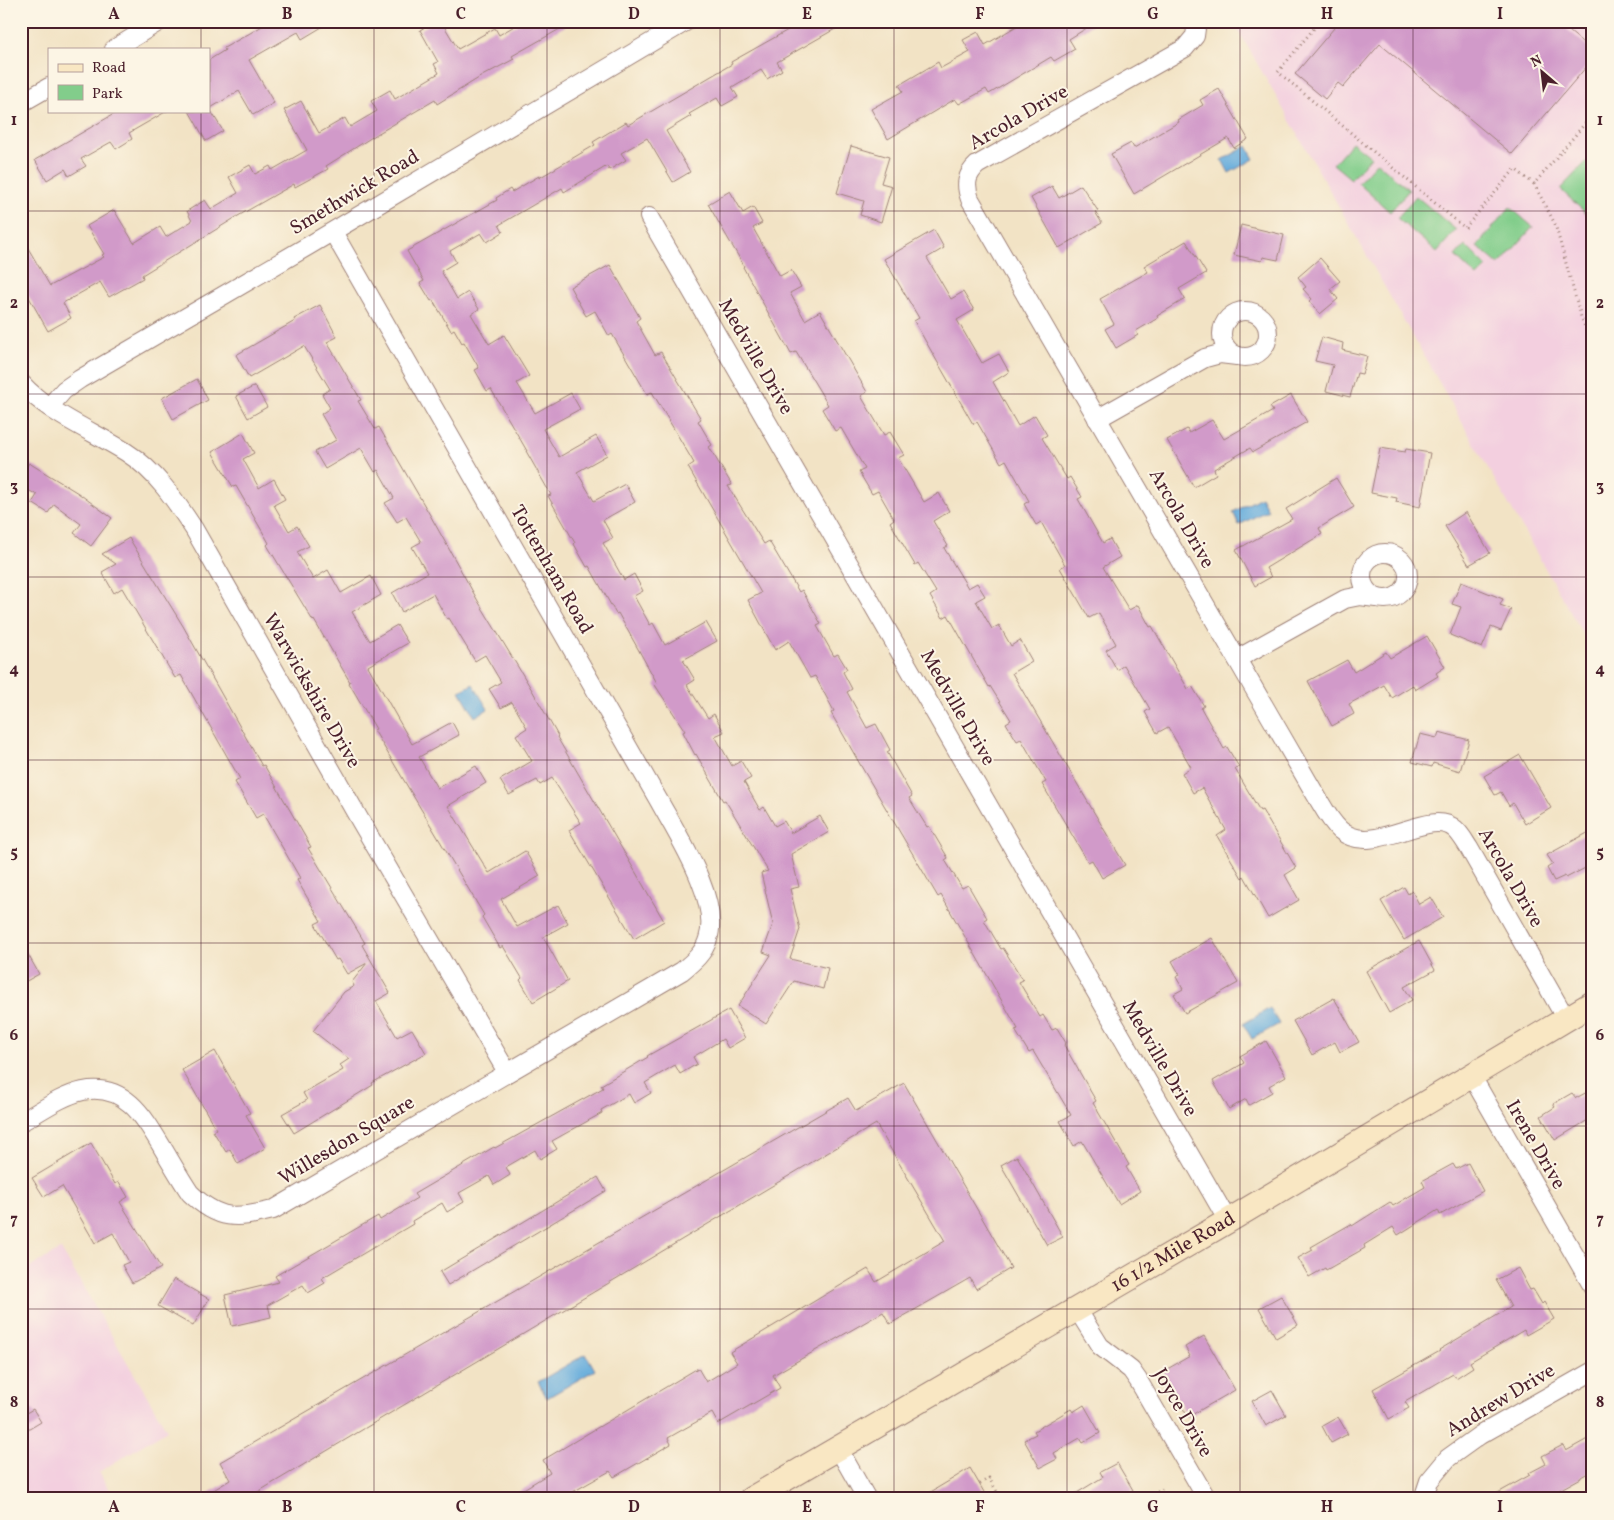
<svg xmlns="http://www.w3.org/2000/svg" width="1614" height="1520" viewBox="0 0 1614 1520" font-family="Vollkorn,serif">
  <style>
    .built { fill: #f3cfdf }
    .green { fill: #82cd8b; stroke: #66765b }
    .water { fill: #65acdc; stroke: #586684 }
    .building { fill: #d19ac9 }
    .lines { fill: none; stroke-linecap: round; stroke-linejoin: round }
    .street-casing { stroke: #9e8178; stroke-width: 20 }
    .secondary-casing { stroke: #9e8178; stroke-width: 26 }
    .path { stroke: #9e8178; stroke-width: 3; stroke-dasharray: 1 4; stroke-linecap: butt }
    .street { stroke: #fff; stroke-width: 18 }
    .secondary { stroke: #f9e7c3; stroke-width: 24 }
    .grid { fill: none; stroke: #4a1f2b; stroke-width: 1; stroke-opacity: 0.55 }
    .labels { text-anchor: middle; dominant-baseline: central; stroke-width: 4; stroke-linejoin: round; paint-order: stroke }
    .street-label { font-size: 20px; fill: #4a1f2b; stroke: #fcf5e5 }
    .neatline { fill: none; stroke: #4a1f2b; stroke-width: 2 }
    .grid-label { font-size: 16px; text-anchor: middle; font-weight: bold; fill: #4a1f2b }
  </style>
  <rect width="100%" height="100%" fill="#fcf5e5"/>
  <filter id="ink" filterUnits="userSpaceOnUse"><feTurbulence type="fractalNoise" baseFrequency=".02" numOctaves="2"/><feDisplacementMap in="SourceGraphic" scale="10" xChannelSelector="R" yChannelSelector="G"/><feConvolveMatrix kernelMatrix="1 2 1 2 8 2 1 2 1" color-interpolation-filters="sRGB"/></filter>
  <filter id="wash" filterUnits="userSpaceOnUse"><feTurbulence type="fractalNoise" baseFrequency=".0096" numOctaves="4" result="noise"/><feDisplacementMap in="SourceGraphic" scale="20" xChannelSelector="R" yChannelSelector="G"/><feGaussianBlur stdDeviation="1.12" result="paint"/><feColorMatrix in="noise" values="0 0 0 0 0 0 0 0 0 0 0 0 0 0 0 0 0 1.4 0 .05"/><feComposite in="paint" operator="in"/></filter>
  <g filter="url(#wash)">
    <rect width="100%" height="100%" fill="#f2e3c5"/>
    <g class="built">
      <path d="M1233 21H1593V652Z"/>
      <path d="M61 1249 167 1430 99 1472 114 1499H21V1273Z"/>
    </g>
    <g class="green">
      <path d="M1352 142 1371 157 1351 179 1333 164Z"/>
      <path d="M1593 155V220L1560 189Z"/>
      <path d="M1377 162 1409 190 1390 212 1358 183Z"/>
      <path d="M1416 196 1456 230 1437 252 1397 218Z"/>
      <path d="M1510 207 1533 227 1499 265 1477 246Z"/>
      <path d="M1465 245 1487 267 1477 277 1455 256Z"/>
    </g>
    <g class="water">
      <path d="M1247 146 1254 159 1229 173 1222 160Z"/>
      <path d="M1261 497 1268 510 1239 525 1233 512Z"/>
      <path d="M473 684 488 709 475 717 460 691Z"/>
      <path d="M1270 1008 1279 1024 1252 1039 1243 1024Z"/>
      <path d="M586 1354 595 1370 547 1398 538 1382Z"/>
    </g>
    <g id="blocks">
      <g class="building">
        <path d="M271 21H332L302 39 298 32 249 60 274 103 253 115 239 91 209 109V60L225 50 224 48Z"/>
        <path d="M435 21H441L458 49 495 28 499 35 523 21H574L512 56 514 59 482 76 437 104 435 100 377 134 326 166 328 169 295 187 294 184 238 216 142 275 143 278 109 297 100 282 63 303 71 318 48 331 21 283V236L50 286 104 257 102 255 104 254 87 226 114 210 134 243 160 227 166 237 192 221 187 211 205 200 211 209 238 193 229 177 250 165 255 174 270 166 272 170 307 150 284 110 301 101 319 133 345 118 350 127 377 111 371 101 390 90 395 99 439 73 434 64 438 62 420 30Z"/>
        <path d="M804 21H849L777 62 782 70 767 79 761 70 732 87 738 97 722 106 717 98 689 114 691 116 666 131 690 172 673 182 647 138 621 153 626 160 609 170 607 166 564 192 562 188 499 225 503 232 487 242 481 233 450 251 456 262 441 271 457 299 468 292 479 309 471 314 489 344 504 335 529 376 517 383 535 413 571 393 580 409 543 429 559 457 596 436 607 455 577 472 594 501 625 484 635 502 603 520 613 538 603 543 624 580 634 574 643 591 634 596 650 625 653 623 665 645 706 622 717 641 683 660 695 680 687 685 708 718 714 714 724 732 715 736 732 766 741 761 751 778 744 782 760 810 764 807 775 826 784 821 791 833 820 816 829 832 791 854 799 887 790 889 800 929 790 959 828 968 823 989 794 981 766 1024 738 1006 771 955 763 952 773 924 761 873 768 871 725 800 723 801 696 754 695 755 683 732 685 731 655 685 657 683 618 613 616 614 589 566 587 567 574 544 575 543 548 496 551 495 526 451H527L491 389 487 391 475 370 479 368 464 342 462 343 454 329 451 331 433 300 431 301 420 283 424 281 407 251 497 200 496 198 510 189 512 192 539 176V178L595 145 593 142 626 122 628 125 732 64 731 62Z"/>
        <path d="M1025 21H1098L1069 39 1075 49 1054 61 1051 57 989 94 986 89 959 104 955 99 888 139 871 109 903 91 899 85 938 62 941 68 970 52 963 40 978 32 985 45Z"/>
        <path d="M1340 21H1557L1593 51V59L1512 154 1380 44 1343 87 1338 83 1325 99 1295 74Z"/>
        <path d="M1219 89 1248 139 1234 148 1228 138 1134 194 1111 154 1131 143 1134 148 1179 122 1178 120 1203 105 1200 100Z"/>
        <path d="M119 111H167L129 133 132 139 116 149 111 142 81 159 86 166 69 176 65 169 47 180 35 160Z"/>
        <path d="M189 111H211L223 131 206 141Z"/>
        <path d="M851 146 889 157 881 183 892 186 881 222 860 215 864 201 837 193Z"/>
        <path d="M1081 185 1098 211 1095 212 1102 223 1059 248 1031 198 1052 186 1059 198Z"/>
        <path d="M730 191 743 213 753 207 762 223 753 228 780 276 791 270 801 287 790 293 805 320 820 311 867 392 861 396 884 435 890 432 904 455 898 458 924 502 939 493 949 511 933 521 948 546 944 548 968 588 977 583 985 596 976 601 992 629 999 625 1011 646 1020 640 1032 661 1012 673 1125 865 1102 878 1092 860 1088 862 1042 784 1046 782 1021 739 1017 741 1006 723 1011 720 990 686 989 687 948 615 943 618 930 596 936 592 918 563 915 565 890 522 894 519 878 491 872 494 859 472 865 469 841 428 835 431 822 409 828 405 796 352 791 354 743 267 744 266 708 204Z"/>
        <path d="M1241 225 1284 235 1278 260 1263 257 1262 261 1234 255Z"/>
        <path d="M934 230 944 248 927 258 951 299 963 292 974 310 957 320 982 363 999 354 1009 372 993 382 1018 426 1035 415 1047 435 1042 438 1067 479 1070 477 1082 497 1078 499 1103 543 1110 539 1120 557 1103 567 1129 610 1138 605 1150 627 1152 626 1188 689 1192 686 1204 706 1201 708 1224 749 1227 747 1239 767 1235 769 1260 811 1262 810 1296 868 1285 875 1299 900 1268 918 1244 876 1242 878 1217 836 1226 830 1202 788 1193 793 1182 773 1191 767 1168 727 1157 733 1145 712 1150 709 1124 665 1117 670 1106 650 1116 644 1099 613 1089 618 1060 568 1065 565 1041 522 1036 525 1024 504 1029 501 1006 460 1001 463 977 422 973 424 914 321 919 318 884 259Z"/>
        <path d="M1186 241 1206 273 1179 289 1185 299 1157 316 1158 318 1136 331 1138 335 1116 348 1105 329 1114 324 1100 299 1148 272 1144 266Z"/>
        <path d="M1320 258 1340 281 1330 289 1338 299 1320 314 1309 301 1312 299 1303 289 1306 287 1298 277Z"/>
        <path d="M610 265 640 318 636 321 655 355 661 352 701 419 698 421 712 445 709 447 732 485 728 486 764 544 769 541 799 592 802 590 821 624 817 626 834 656 838 654 847 669 843 672 852 689 847 692 867 728 876 724 890 750 887 752 912 796 909 798 927 827 929 826 948 858 945 860 962 888 968 885 987 918 984 920 1001 949 1003 948 1023 980 1019 982 1040 1017 1043 1015 1052 1030 1057 1028 1066 1043 1064 1045 1096 1101 1093 1103 1129 1165 1126 1167 1140 1191 1119 1204 1082 1141 1074 1146 1060 1121 1071 1115 1033 1051 1029 1053 1015 1030 1018 1029 941 895 938 897 861 766 831 713 834 711 815 676 810 678 789 641 775 650 748 600 761 593 688 467 694 463 652 392 647 394 612 334 609 336 595 311 586 316 570 287Z"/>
        <path d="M320 305 337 337 327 342 361 400 358 401 375 429 379 427 430 515 478 601 532 690 558 736 557 737 664 921 634 939 569 830 581 823 552 778 540 785 537 780 509 795 500 780 532 761 516 735 527 728 512 702 501 708 489 689 501 682 485 655 475 661 449 618 447 619 433 594 402 612 392 593 427 573 412 547 421 542 406 517 397 522 385 503 394 498 378 470 375 472 361 448 325 469 315 452 336 440 321 414 330 408 322 394 330 389 304 346 249 378 236 355 295 321 294 319Z"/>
        <path d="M1322 337 1343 343 1342 350 1367 356 1362 374 1357 373 1350 397 1326 391 1333 365 1315 361Z"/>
        <path d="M197 379 208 400 173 419 162 398Z"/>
        <path d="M255 386 267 407 248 418 236 396Z"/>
        <path d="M1291 395 1307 422 1253 452 1250 448 1214 469 1216 474 1194 487 1167 440 1187 429 1189 433 1212 420 1224 439 1273 411 1270 407Z"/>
        <path d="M243 433 254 453 243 459 259 488 274 479 285 499 274 505 289 531 297 526 309 546 297 552 313 579 328 570 341 593 371 576 381 595 352 612 370 641 397 625 408 643 368 666 412 744 452 722 459 735 419 757 437 788 476 766 486 783 448 806 489 873 525 851 540 876 501 899 517 927 558 905 568 923 543 937 568 981 533 1002 520 980 522 978 503 946 500 948 482 917 484 915 374 730 376 729 349 683 350 682 314 620 313 621 267 545 269 543 236 486 233 487 212 452Z"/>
        <path d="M1380 448 1405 452 1406 449 1430 453 1420 507 1396 502 1397 498 1371 493Z"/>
        <path d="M29 463 78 493 112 518 91 546 74 533 81 524 54 504 48 513 32 503 37 495 21 486V475Z"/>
        <path d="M1336 478 1354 507 1319 528 1322 534 1266 568 1271 577 1255 586 1236 550 1292 519 1286 509Z"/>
        <path d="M1466 512 1490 553 1469 565 1445 526Z"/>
        <path d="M129 538 183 626 262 766 264 765 311 847 308 848 365 943 362 945 390 993 376 1001 397 1037 412 1029 426 1053 372 1083 373 1085 294 1133 282 1114 307 1100 303 1093 343 1070 340 1065 349 1059 313 1031 344 992 354 986 352 982 367 963 347 974 338 959 336 960 315 924 321 921 297 880 300 878 263 814 256 818 235 782 240 779 181 675 175 678 122 588 114 593 102 572 116 564 102 554Z"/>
        <path d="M1461 582 1503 599 1500 605 1511 609 1501 631 1491 627 1482 648 1450 635 1461 607 1452 604Z"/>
        <path d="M1427 636 1445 667 1436 673 1438 676 1415 690 1413 685 1392 698 1384 685 1349 704 1354 714 1332 726 1308 681 1347 660 1354 672 1386 652 1390 658Z"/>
        <path d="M1439 732 1469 740 1460 771 1433 763 1432 767 1412 762 1420 734 1437 738Z"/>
        <path d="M1520 755 1551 808 1525 824 1513 803 1509 806 1501 792 1495 795 1484 776Z"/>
        <path d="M1593 830V864L1566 878 1565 876 1554 881 1547 868 1553 864 1547 855Z"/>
        <path d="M1404 887 1408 894 1412 891 1419 904 1431 897 1443 917 1404 940 1381 901Z"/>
        <path d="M1212 938 1238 983 1185 1013 1174 994 1183 989 1176 977 1180 975 1172 961Z"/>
        <path d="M1419 941 1435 970 1404 987 1412 1000 1389 1013 1366 971Z"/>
        <path d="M21 942 39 974 21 984Z"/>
        <path d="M1334 998 1359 1042 1340 1052 1335 1042 1312 1055 1293 1021Z"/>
        <path d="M729 1010 745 1038 728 1048 723 1039 693 1057 697 1064 680 1074 675 1065 645 1083 651 1093 634 1103 629 1094 601 1110 602 1113 552 1141 557 1149 540 1159 535 1150 506 1167 510 1175 494 1185 489 1176 459 1193 464 1202 447 1212 442 1203 412 1221 413 1224 322 1278 325 1283 308 1293 303 1285 268 1305 271 1317 232 1326 225 1295 279 1282 275 1276 378 1216 380 1220 417 1198 414 1194 494 1147 495 1148 603 1088 601 1085 648 1057 647 1056Z"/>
        <path d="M1266 1041 1286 1076 1269 1086 1272 1092 1249 1105 1246 1099 1229 1109 1213 1081 1244 1063 1240 1056Z"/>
        <path d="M215 1051 250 1113 246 1115 265 1148 238 1164 230 1149 226 1152 213 1131 216 1129 182 1070Z"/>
        <path d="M904 1083 1011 1268 976 1289 970 1278 890 1324 883 1312 773 1375 780 1388 718 1424 712 1413 668 1438 671 1444 614 1477 610 1471 571 1493 574 1499H507L550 1473 543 1460 698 1368 706 1382 737 1363 730 1352 868 1269 876 1282 945 1241 876 1124 246 1499H199L230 1480 220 1462 848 1098 856 1111Z"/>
        <path d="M1593 1089V1117L1555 1140 1541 1116 1555 1107 1553 1104 1572 1093 1576 1098Z"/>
        <path d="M91 1143 115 1184 119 1182 128 1197 120 1202 161 1268 132 1283 122 1265 129 1262 113 1233 95 1243 62 1186 44 1197 32 1178Z"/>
        <path d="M1017 1156 1063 1237 1047 1245 1001 1165Z"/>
        <path d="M1468 1163 1483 1191 1440 1215 1438 1210 1398 1235 1393 1227 1364 1245 1365 1248 1326 1270 1325 1268 1309 1277 1298 1258 1313 1250 1311 1247 1351 1224 1352 1226 1390 1202 1393 1206 1425 1187 1422 1181 1453 1164 1456 1169Z"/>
        <path d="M598 1177 606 1191 448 1285 440 1272Z"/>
        <path d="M1518 1268 1530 1290 1533 1289 1542 1304 1544 1302 1554 1319 1526 1335 1524 1330 1470 1362 1473 1367 1456 1378 1453 1374 1405 1402 1409 1408 1389 1419 1373 1389 1440 1351 1439 1350 1511 1307 1496 1280Z"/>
        <path d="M174 1279 209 1299 193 1326 158 1306Z"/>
        <path d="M1281 1296 1298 1325 1276 1338 1259 1308Z"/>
        <path d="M1204 1336 1235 1390 1188 1417 1162 1372 1190 1356 1185 1347Z"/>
        <path d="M1272 1390 1286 1415 1266 1426 1252 1401Z"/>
        <path d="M1084 1405 1100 1433 1083 1443 1080 1438 1054 1453 1057 1459 1040 1468 1024 1440 1036 1434 1034 1431 1071 1409 1073 1412Z"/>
        <path d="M33 1409 41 1422 21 1434V1416Z"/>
        <path d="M1338 1417 1348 1434 1331 1443 1322 1426Z"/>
        <path d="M1593 1436V1470L1581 1477V1478L1543 1499H1487L1530 1475 1529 1473 1546 1464 1542 1456 1563 1445 1566 1451Z"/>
        <path d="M1117 1463 1133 1490 1119 1499H1067L1103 1477 1100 1472Z"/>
        <path d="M970 1468 988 1499H919L949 1481Z"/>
      </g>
    </g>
  </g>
  <g filter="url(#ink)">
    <use href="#blocks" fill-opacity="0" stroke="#9e8178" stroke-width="1"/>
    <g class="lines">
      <defs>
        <g id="street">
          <path d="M1197 21 1195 36 1185 48 977 165C966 175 965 185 970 199L1314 792C1322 805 1329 820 1340 830 1373 859 1429 806 1455 829 1461 834 1465 842 1469 848L1566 1019"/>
          <path d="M114 49 160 21"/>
          <path d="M21 103 49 87"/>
          <path d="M649 217 1228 1221"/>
          <circle cx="1245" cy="334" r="23"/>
          <path d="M21 383C49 414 91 430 126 452 156 471 175 500 194 529L361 822 507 1072"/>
          <path d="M49 407 64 390 80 379 308 246 687 21"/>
          <path d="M1097 419 1205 358 1220 354 1237 356"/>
          <circle cx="1385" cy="576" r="23"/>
          <path d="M1237 659 1345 599 1360 596 1376 598"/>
          <path d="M1471 1075 1593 1287"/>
          <path d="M21 1122C41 1111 61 1096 83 1091 125 1083 144 1117 162 1147 171 1162 180 1178 190 1193 219 1221 236 1219 273 1210L682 971C693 962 704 953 708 939 721 901 677 834 659 801L333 232"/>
          <path d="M1077 1309 1100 1346 1131 1370 1138 1380 1207 1499"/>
          <path d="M838 1448 867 1499"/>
          <path d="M1423 1499 1429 1481 1448 1458 1480 1435 1593 1371"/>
        </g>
        <g id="secondary">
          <path id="s1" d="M751 1499 1228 1221 1593 1003"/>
        </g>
      </defs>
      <use href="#street" class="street-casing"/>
      <use href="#secondary" class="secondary-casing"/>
      <g class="path">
        <path d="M1320 21 1278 72 1465 228 1515 169 1534 184 1593 114"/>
        <path d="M1574 22 1593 37"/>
        <path d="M1534 184 1555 224 1581 317 1593 346"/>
        <path d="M647 1458V1459"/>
        <path d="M980 1484 989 1478 1001 1499"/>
        <path d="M1128 1494 1131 1499"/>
        <path d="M923 1499 930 1495"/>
        <path d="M1144 1499 1162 1489"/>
      </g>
      <use href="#street" class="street"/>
      <use href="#secondary" class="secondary"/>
    </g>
  </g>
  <path class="grid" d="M201 21V49M374 21V1499M547 21V1499M720 21V1499M894 21V1499M1067 21V1499M1240 21V1499M1413 21V1499M201 111V1499M21 211H1593M21 394H1593M21 577H1593M21 760H1593M21 943H1593M21 1126H1593M21 1309H1593"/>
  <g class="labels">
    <g class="street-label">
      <text transform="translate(1019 118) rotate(-30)">Arcola Drive</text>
      <text transform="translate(355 193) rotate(-31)">Smethwick Road</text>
      <text transform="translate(755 357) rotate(60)">Medville Drive</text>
      <text transform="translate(1181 519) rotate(60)">Arcola Drive</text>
      <text transform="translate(551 570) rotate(60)">Tottenham Road</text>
      <text transform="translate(311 691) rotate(60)">Warwickshire Drive</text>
      <text transform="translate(957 708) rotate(60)">Medville Drive</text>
      <text transform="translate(1510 878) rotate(60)">Arcola Drive</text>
      <text transform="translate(1159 1059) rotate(60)">Medville Drive</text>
      <text transform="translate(347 1141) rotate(-31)">Willesdon Square</text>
      <text transform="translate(1535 1145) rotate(60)">Irene Drive</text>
      <text stroke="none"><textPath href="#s1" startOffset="489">16 1/2 Mile Road</textPath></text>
      <text transform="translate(1501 1401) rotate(-31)">Andrew Drive</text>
      <text transform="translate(1182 1413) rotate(60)">Joyce Drive</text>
    </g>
  </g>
  <rect width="1614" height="1520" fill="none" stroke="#fcf5e5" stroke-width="55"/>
  <rect x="48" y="48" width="162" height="65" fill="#fcf5e5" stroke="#b59f9b"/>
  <rect x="58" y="64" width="25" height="8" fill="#f9e7c3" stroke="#b59f9b"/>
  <text x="92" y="72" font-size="15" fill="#4a1f2b">Road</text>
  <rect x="58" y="85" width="25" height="15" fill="#82cd8b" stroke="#b59f9b"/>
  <text x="92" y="98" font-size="15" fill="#4a1f2b">Park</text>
  <g transform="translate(1542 72) rotate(332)" stroke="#fcf5e5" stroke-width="4" paint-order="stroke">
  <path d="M0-4L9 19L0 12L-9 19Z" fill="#4a1f2b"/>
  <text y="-8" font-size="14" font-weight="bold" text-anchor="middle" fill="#4a1f2b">N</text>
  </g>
  <rect x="28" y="28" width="1558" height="1464" class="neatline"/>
  <g class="grid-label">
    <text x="114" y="19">A</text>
    <text x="287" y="19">B</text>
    <text x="461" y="19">C</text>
    <text x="634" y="19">D</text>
    <text x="807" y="19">E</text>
    <text x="980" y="19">F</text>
    <text x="1153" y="19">G</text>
    <text x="1327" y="19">H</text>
    <text x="1500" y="19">I</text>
    <text x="14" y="125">1</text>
    <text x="1600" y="125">1</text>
    <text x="14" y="308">2</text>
    <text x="1600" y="308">2</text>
    <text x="14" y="491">3</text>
    <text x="1600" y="491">3</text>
    <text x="14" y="674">4</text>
    <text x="1600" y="674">4</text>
    <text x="14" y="857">5</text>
    <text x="1600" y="857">5</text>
    <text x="14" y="1040">6</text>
    <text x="1600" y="1040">6</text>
    <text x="14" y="1224">7</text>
    <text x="1600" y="1224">7</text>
    <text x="14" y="1407">8</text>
    <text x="1600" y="1407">8</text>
    <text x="114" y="1512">A</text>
    <text x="287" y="1512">B</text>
    <text x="461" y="1512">C</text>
    <text x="634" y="1512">D</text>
    <text x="807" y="1512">E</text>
    <text x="980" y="1512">F</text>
    <text x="1153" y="1512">G</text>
    <text x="1327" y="1512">H</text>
    <text x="1500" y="1512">I</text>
  </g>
</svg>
